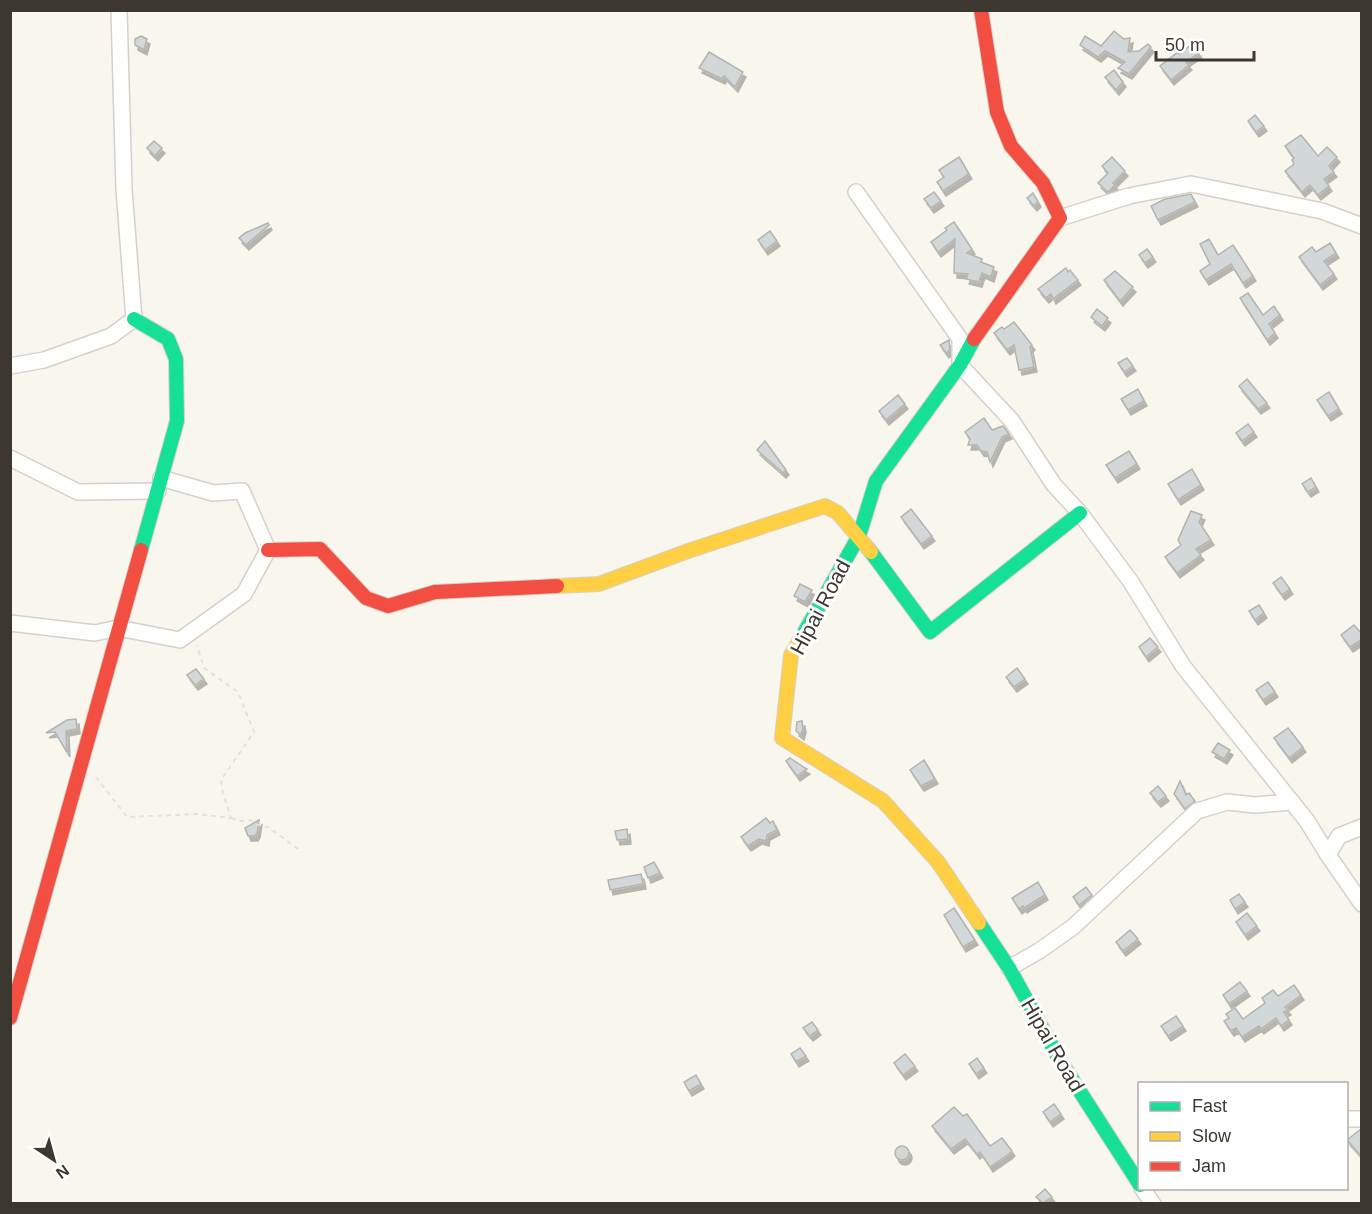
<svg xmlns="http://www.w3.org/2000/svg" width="1372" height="1214" viewBox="0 0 1372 1214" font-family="Helvetica,sans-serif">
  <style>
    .building { fill: #d2d8d8; stroke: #b2b4b2; stroke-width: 1.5; filter: url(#shadow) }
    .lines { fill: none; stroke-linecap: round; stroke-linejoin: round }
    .street-casing { stroke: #d5d1c9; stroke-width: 18 }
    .fast-casing { stroke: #d5d1c9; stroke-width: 16 }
    .slow-casing { stroke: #d5d1c9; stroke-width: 16 }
    .jam-casing { stroke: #d5d1c9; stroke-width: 16 }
    .path { stroke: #e2e1de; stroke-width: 2; stroke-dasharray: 4.5 4.5; stroke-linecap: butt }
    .street { stroke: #fefefc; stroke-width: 15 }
    .fast { stroke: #16e098; stroke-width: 14 }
    .slow { stroke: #ffcf43; stroke-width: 14 }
    .jam { stroke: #f24e42; stroke-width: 14 }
    .labels { text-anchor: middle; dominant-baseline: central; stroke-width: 6; stroke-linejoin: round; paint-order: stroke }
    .street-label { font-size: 21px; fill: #3c3830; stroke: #fff }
  </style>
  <defs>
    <filter id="shadow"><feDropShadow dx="3" dy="5" stdDeviation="0" flood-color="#0004"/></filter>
  </defs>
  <rect width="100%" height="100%" fill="#f9f6ed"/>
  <g class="building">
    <path d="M1114 31 1124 39 1130 38 1128 52 1139 51 1148 44 1151 47 1129 74 1118 68 1125 62 1105 51 1098 57 1080 45 1085 36 1101 46Z"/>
    <path d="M141 36 147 39 144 50 135 45V39Z"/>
    <path d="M1192 44 1199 53 1186 62 1189 65 1171 80 1160 66 1178 52 1179 54Z"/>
    <path d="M709 52 743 72 735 87 724 76 722 79 699 68Z"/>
    <path d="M1114 70 1123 82 1116 90 1105 77Z"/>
    <path d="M1255 115 1264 126 1256 132 1248 121Z"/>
    <path d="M1301 135 1318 156 1327 147 1337 157 1329 166 1334 172 1324 179 1329 186 1318 195 1310 185 1302 192 1285 171 1294 164 1292 160 1294 158 1285 146Z"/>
    <path d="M154 141 162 148 155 156 147 148Z"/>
    <path d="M959 157 969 174 943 191 937 182 944 177 939 170Z"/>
    <path d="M1112 157 1125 171 1113 183 1115 185 1108 192 1098 183 1108 173 1102 166Z"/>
    <path d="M934 192 941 201 931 208 924 199Z"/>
    <path d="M1033 193 1038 202 1034 206 1027 198Z"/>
    <path d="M1191 194 1195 202 1158 220 1151 206 1165 199Z"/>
    <path d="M954 222 972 249 967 253 982 259 981 262 994 267 991 277 982 273 979 282 966 279 968 274 954 273 955 239 938 252 931 242 947 230 945 228Z"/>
    <path d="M268 223 269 225 246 245 239 238 245 233Z"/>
    <path d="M770 231 777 241 765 250 758 240Z"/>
    <path d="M1209 239 1218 255 1233 245 1253 276 1243 283 1231 264 1206 280 1200 271 1210 264 1200 244Z"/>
    <path d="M1330 243 1336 253 1324 261 1334 274 1320 285 1299 257 1312 247 1316 252Z"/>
    <path d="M1147 249 1153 257 1145 263 1139 255Z"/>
    <path d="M1066 268 1068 272 1070 270 1078 280 1053 299 1051 294 1046 298 1038 289Z"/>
    <path d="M1115 271 1133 287 1120 301 1104 280Z"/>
    <path d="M1248 293 1263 315 1274 306 1280 315 1269 324 1275 333 1267 340 1240 298Z"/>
    <path d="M1097 309 1108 318 1102 326 1091 317Z"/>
    <path d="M1014 322 1032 345 1030 347 1034 367 1019 370 1014 345 1007 350 994 333 1002 327 1004 329Z"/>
    <path d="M949 340 950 350 946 353 940 345Z"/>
    <path d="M1127 358 1133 366 1124 372 1118 363Z"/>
    <path d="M1247 379 1267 403 1258 409 1239 386Z"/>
    <path d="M1138 389 1144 401 1128 410 1121 399Z"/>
    <path d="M1329 392 1339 409 1328 416 1317 400Z"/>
    <path d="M898 395 905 404 886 420 879 411Z"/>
    <path d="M984 418 992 430 1003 426 1009 434 1002 437 990 462 987 452 981 451 977 445H968L970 439 965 432Z"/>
    <path d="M1248 424 1254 432 1242 441 1236 433Z"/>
    <path d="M765 441 786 470 783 473 757 450Z"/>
    <path d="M1129 451 1137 464 1115 478 1106 465Z"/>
    <path d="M1192 469 1201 485 1178 500 1168 484Z"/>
    <path d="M1311 478 1316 487 1308 492 1302 484Z"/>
    <path d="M911 509 932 536 921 544 901 517Z"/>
    <path d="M1191 511 1202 515 1199 522 1211 540 1196 549 1201 555 1177 573 1165 557 1181 545 1178 540Z"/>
    <path d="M1281 577 1290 589 1282 595 1273 583Z"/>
    <path d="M800 584 812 590 805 602 794 596Z"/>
    <path d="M1259 605 1264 613 1255 620 1249 611Z"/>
    <path d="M1354 625 1362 634V639L1350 647 1341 635Z"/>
    <path d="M1150 638 1158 647 1146 657 1139 647Z"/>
    <path d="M1017 668 1025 679 1014 687 1006 677Z"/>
    <path d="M196 669 204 679 195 685 187 675Z"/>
    <path d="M1268 682 1275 692 1263 700 1256 690Z"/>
    <path d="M76 719 77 729 66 731 67 752 55 732 46 733 67 720Z"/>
    <path d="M802 721 803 728 801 735 796 731 797 722Z"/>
    <path d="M1288 728 1303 747 1289 758 1274 738Z"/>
    <path d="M1218 743 1230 750 1224 759 1212 752Z"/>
    <path d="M790 758 805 768 807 769 797 776 786 761Z"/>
    <path d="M924 760 935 779 921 786 910 770Z"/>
    <path d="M1180 781 1186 795 1189 793 1195 801 1185 809 1174 794Z"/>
    <path d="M1158 786 1166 796 1158 802 1150 793Z"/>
    <path d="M766 818 770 823 773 821 777 830 767 835 766 841 759 839 748 846 741 837Z"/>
    <path d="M259 820 257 833 255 836H248L245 828Z"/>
    <path d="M627 829 628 839 617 840 615 831Z"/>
    <path d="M654 862 660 873 648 878 644 867Z"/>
    <path d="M641 874 643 884 610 890 608 880Z"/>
    <path d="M1038 882 1045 895 1024 908 1023 906 1019 909 1012 898Z"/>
    <path d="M1086 887 1092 895 1079 905 1073 897Z"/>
    <path d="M1239 894 1245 902 1235 909 1230 900Z"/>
    <path d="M954 908 975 940 963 947 944 915Z"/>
    <path d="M1247 913 1257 926 1245 935 1236 922Z"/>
    <path d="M1130 930 1138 939 1123 951 1116 942Z"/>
    <path d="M1240 982 1247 991 1229 1004 1223 995Z"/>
    <path d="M1294 985 1301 995 1285 1007 1288 1010 1284 1012 1289 1020 1281 1026 1276 1018 1261 1029 1259 1026 1242 1037 1236 1028 1231 1031 1224 1021 1229 1018 1226 1014 1235 1008 1243 1019 1265 1003 1262 998 1273 990 1278 996Z"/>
    <path d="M1176 1016 1183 1026 1168 1036 1161 1026Z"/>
    <path d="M812 1022 818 1030 810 1036 803 1028Z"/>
    <path d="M800 1048 806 1056 796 1062 791 1054Z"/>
    <path d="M905 1054 915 1066 903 1075 894 1063Z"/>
    <path d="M977 1058 984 1068 976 1074 969 1064Z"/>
    <path d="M696 1075 701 1084 689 1091 684 1082Z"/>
    <path d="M1054 1104 1061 1114 1050 1122 1043 1112Z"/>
    <path d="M954 1107 963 1116 967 1114 990 1146 1002 1138 1012 1151 1009 1154 990 1167 980 1152 977 1154 965 1139 951 1149 932 1126Z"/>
    <path d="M1361 1129H1362V1157L1347 1140Z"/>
    <circle cx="902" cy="1153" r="7"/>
    <path d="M1045 1189 1052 1197 1043 1203 1036 1197Z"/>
  </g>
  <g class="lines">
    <defs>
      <g id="street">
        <path d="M856 192 960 339V365L1012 421 1054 485 1080 513 1131 582 1183 666 1307 821 1328 855 1339 836 1362 827"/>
        <path d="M1060 218 1129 196 1191 184 1322 211 1362 226"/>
        <path d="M10 366 44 360 111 336 134 319 124 189 119 10"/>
        <path d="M10 458 78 492 158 491"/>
        <path d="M10 623 95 633 118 628 180 640 244 594 268 550 242 491 213 493 161 478"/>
        <path d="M1328 855 1362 904"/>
        <path d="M1009 968 1039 951 1073 927 1197 811 1227 802 1255 805 1292 802"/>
        <path d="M1346 1119H1362"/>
        <path d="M1142 1188 1153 1204"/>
      </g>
      <g id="fast">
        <path d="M134 319 168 339 176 359 177 421 141 550"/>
        <path d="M871 552 930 632 1080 513"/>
        <path d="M800 640 859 536 876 481 960 365 974 339"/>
        <path d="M979 923 1009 968 1061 1062 1140 1185"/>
      </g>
      <g id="slow">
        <path d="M557 586 599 584 688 551 825 506 838 513 871 552"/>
        <path d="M800 640 791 655 782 738 883 801 938 862 979 923"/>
      </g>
      <g id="jam">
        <path d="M974 339 1060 218 1043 183 1011 146 997 112 981 10"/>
        <path d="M268 550 320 549 366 598 388 606 435 592 557 586"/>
        <path d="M10 1018 141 550"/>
      </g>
    </defs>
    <use href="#street" class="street-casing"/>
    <use href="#fast" class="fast-casing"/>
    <use href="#slow" class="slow-casing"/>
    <use href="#jam" class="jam-casing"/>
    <g class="path">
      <path d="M96 777 127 817 196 814 231 818 223 793 221 780 254 732 238 692 204 668 197 645"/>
      <path d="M231 818 241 821 250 820 258 825 268 827 302 852"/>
    </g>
    <use href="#street" class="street"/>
    <use href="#fast" class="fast"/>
    <use href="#slow" class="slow"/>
    <use href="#jam" class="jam"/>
  </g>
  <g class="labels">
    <g class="street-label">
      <text transform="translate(820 607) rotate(-62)">Hipai Road</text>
      <text transform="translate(1053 1045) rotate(60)">Hipai Road</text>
    </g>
  </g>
  <rect width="1372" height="1214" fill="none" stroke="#3c3830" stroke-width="24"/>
  <rect x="1138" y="1082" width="210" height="108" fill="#ffffff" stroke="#b1afac" stroke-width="1.5"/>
  <rect x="1150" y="1102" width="30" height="9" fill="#16e098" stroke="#b1afac" stroke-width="1.5"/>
  <text x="1192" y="1112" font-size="18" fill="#3c3830">Fast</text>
  <rect x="1150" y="1132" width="30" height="9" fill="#ffcf43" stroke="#b1afac" stroke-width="1.5"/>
  <text x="1192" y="1142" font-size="18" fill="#3c3830">Slow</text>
  <rect x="1150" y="1162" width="30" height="9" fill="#f24e42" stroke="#b1afac" stroke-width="1.5"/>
  <text x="1192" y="1172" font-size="18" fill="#3c3830">Jam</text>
  <g transform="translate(54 1160) rotate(144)" stroke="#ffffff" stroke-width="4.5" paint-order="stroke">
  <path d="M0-4.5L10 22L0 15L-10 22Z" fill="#3c3830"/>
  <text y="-9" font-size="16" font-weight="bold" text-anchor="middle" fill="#3c3830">N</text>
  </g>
  <path d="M1156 51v9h98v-9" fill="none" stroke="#3c3830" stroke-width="3"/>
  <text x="1165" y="51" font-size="18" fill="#3c3830" stroke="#ffffff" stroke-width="4.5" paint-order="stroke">50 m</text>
</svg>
